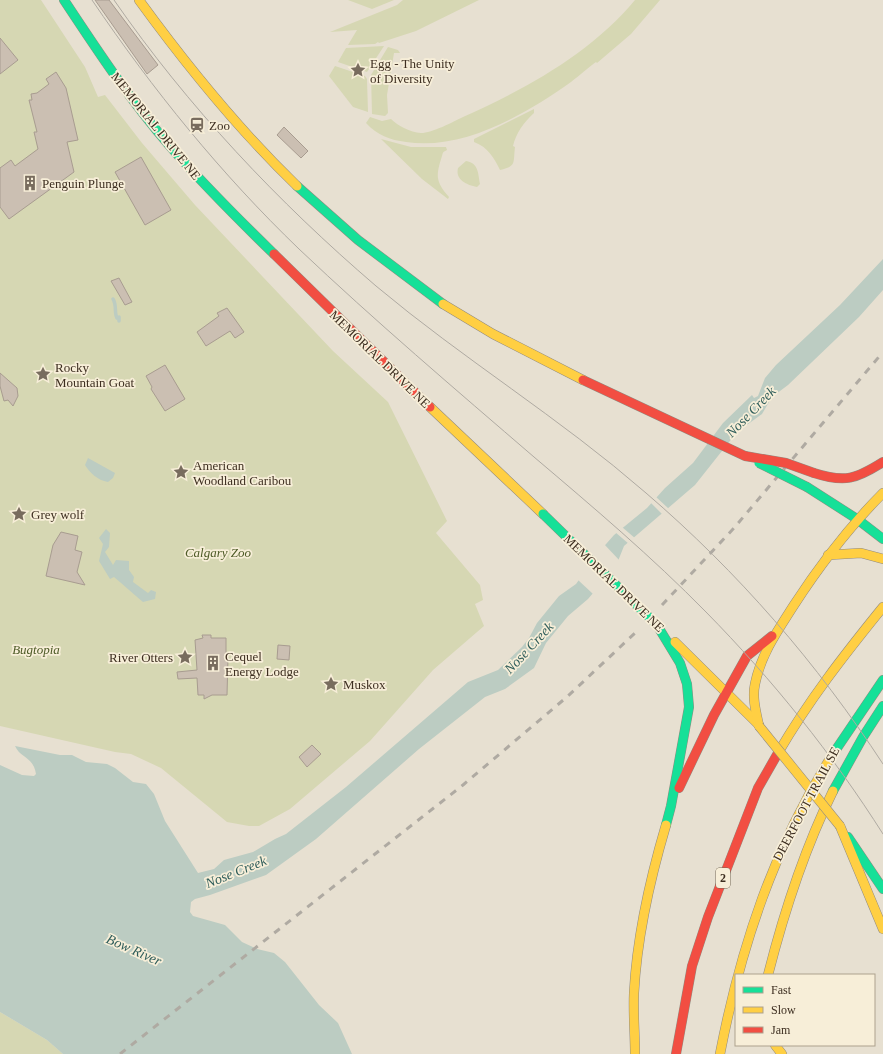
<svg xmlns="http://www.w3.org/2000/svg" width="883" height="1054" viewBox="0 0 883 1054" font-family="Georgia,serif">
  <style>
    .green { fill: #d6d7b3 }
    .water { fill: #bcccc2 }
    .pier { fill: #e7e0d1 }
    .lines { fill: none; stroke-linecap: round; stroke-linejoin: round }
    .stream { stroke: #bcccc2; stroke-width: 3.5 }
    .building { fill: #cbbfb2; stroke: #a89c90 }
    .fast-casing { stroke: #928b80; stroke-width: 10 }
    .slow-casing { stroke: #928b80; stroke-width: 10 }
    .jam-casing { stroke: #928b80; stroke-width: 10 }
    .fast { stroke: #16e098; stroke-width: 9 }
    .slow { stroke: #ffcf43; stroke-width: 9 }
    .jam { stroke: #f24e42; stroke-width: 9 }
    .tram { stroke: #afaaa2; stroke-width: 1 }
    .rail { stroke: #afaaa2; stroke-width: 3; stroke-dasharray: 7 7; stroke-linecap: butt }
    .fast-bridge-casing { stroke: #928b80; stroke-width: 10; stroke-linecap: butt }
    .slow-bridge-casing { stroke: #928b80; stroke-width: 10; stroke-linecap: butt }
    .jam-bridge-casing { stroke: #928b80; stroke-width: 10; stroke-linecap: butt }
    .fast-bridge { stroke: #16e098; stroke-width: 9 }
    .slow-bridge { stroke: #ffcf43; stroke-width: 9 }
    .jam-bridge { stroke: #f24e42; stroke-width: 9 }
    .labels { text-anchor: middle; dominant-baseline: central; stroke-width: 3.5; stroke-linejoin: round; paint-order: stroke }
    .shield { fill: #f7eed8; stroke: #756857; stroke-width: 1 }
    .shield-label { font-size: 12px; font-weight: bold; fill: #3d2e20 }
    .poi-label { font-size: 13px; fill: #3d2e20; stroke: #f7eed8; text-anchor: start }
    .street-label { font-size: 13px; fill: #3d2e20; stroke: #f7eed8 }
    .park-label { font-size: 13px; font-style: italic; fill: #4d5a26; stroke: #f7eed8 }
    .water-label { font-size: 14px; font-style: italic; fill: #2f5d5a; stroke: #f7eed8 }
  </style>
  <rect width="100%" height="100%" fill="#e7e0d1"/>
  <g class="green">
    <path d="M0 0H41L85 67 98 97 105 95 142 143 195 205 333 351 388 402 447 521 436 533 480 585 483 600 475 604 484 626 433 670 370 741 290 809 259 826H249L227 822 161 768 131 754 115 752 0 726Z"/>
    <path d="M348 0H394L372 9Z"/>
    <path d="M403 0H479L416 31 379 43 378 42 375 44 348 45 357 30 330 32 397 5Z"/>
    <path d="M635 0H660L631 34 597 63 596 62C589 67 580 75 571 82 526 114 463 151 406 142 390 140 377 135 366 123L370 117 382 121 391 119C398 126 410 132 421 133 432 133 453 122 463 117 526 89 591 53 635 0Z"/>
    <path d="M384 46 367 72 338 62 346 48Z"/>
    <path d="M388 47 398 50 400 53H394L387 95 388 113 385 116 372 114 371 75Z"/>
    <path d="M335 66 365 76 367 79 368 112 353 107 329 76Z"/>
    <path d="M534 109V113C524 122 516 133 513 146L515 147C513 163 517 166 500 170 494 158 488 147 474 142V139Z"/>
    <path d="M381 139 411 147H446L447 150C443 152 443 152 442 156 436 175 435 181 449 197L448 199 422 179Z"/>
    <path d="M466 161C479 163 478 174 480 184L477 187C467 185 455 180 458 168Z"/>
    <path d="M0 1012 47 1040 63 1054H0Z"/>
  </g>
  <g class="water">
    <path d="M883 259V290L859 317 788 385 772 397 762 414 737 432 695 485 624 546 616 566 588 599 568 616 546 643 534 668 505 689 485 697 419 749 316 839 266 875 210 895 195 899 191 902 190 912 193 916 225 925 242 942 257 949 274 953 285 962 319 1005 338 1023 352 1054H63L47 1040 0 1012V765L22 775 34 776 36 774C33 756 21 759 15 746L60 755H72L86 762 107 764 115 768 133 782 146 784 154 794 165 821 198 873 214 869 224 860 253 852 275 839 286 834 346 787 468 682 498 670 522 647 529 638 537 623 559 596 576 584 599 552 614 535 647 508 665 488 693 463 723 423 752 395 754 398 758 396 765 378 776 365 840 305Z"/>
    <path d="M88 458 115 473 113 478 108 482C97 480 90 473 85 465Z"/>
    <path d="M106 529 110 533 109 547 105 552 113 565 116 560 129 561V570L134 577 133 582 148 593 151 590 156 592 155 599 143 602C133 594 124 585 114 577L110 579 99 561 103 544 99 538Z"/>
  </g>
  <g class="pier">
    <path d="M655 496 669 509 663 515 650 502Z"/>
    <path d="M622 527 636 539 629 544 615 532Z"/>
    <path d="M604 544 620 561 612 576 593 594 577 579Z"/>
  </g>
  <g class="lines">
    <path class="stream" d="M113 299C117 305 114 313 117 318L119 317V321"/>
  </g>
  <g class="building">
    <path d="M95 0H109L158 65 147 74Z"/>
    <path d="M0 38 18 60 0 74Z"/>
    <path d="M56 72 66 88 78 140 67 142 74 172 9 219 0 207V168L11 160 15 166 38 149 34 132H37L29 100H32L31 94 37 93 49 84 46 79Z"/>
    <path d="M284 127 308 151 301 158 277 135Z"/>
    <path d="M141 157 171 210 145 225 115 172Z"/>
    <path d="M119 278 132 302 125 305 111 281Z"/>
    <path d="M227 308 244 332 235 338 230 331 206 346 197 332 219 316 217 313Z"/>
    <path d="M165 365 185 399 165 411 151 389 152 387 146 376Z"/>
    <path d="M0 373 17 388 18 396 13 406 8 400 4 401 0 386Z"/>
    <path d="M61 532 78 536 75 550 82 552 77 572 85 585 46 576 53 545Z"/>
    <path d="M202 635H211V638H226V657H228L227 695H212L204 699V695H198L197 678 178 679 177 672 197 670 195 640 203 638Z"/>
    <path d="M278 645 290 646 289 660 277 659Z"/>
    <path d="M312 745 321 754 307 767 299 757Z"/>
  </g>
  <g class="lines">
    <defs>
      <g id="fast">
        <path d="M64 0C97 50 130 100 169 145 202 183 238 219 274 254"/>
        <path d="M297 186 358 240 443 304"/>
        <path d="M807 487 857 519 883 539"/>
        <path d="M657 625 680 663 687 684 689 707 671 806 666 825"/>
        <path d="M833 754 883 680"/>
        <path d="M833 791 863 737 883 706"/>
        <path d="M848 837 883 889"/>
      </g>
      <g id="slow">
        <path d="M139 0C187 66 238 129 297 186"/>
        <path d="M443 304 493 334 583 380"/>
        <path d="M430 407 543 514"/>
        <path d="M828 555 861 553 883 559"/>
        <path d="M675 642 759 725"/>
        <path d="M759 726C756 712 752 698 755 684 761 654 778 630 794 605 820 565 849 527 883 493"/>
        <path d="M778 753C809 700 844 655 883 607"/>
        <path d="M840 826 883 929"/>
        <path d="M768 975C784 912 804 850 833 791"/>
        <path d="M775 1045 782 1054"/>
        <path d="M635 1054C635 1034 633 1013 634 993 637 936 650 879 666 825"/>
        <path d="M720 1054C741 946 774 847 833 754"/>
      </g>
      <g id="jam">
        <path d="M274 254 430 407"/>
        <path d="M583 380 745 456"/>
        <path d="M814 473C845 483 856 479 883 462"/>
        <path d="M679 788 714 715 747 656 772 636"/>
        <path d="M676 1054 692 966 708 917 758 788 778 753"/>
      </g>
    </defs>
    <use href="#fast" class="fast-casing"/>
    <use href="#slow" class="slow-casing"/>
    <use href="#jam" class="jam-casing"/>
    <use href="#fast" class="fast"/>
    <use href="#slow" class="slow"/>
    <use href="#jam" class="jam"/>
    <g class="tram">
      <path d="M92 0C153 90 221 174 299 249 375 321 455 389 534 457 593 507 652 557 706 612 772 679 833 755 883 834"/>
      <path d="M114 0C188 107 278 202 376 286 463 359 560 418 646 493 738 572 817 663 883 764"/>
    </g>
    <g class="rail">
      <path d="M662 605 734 528 883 352"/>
      <path d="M120 1054 463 785 568 696 635 633"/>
    </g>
    <defs>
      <g id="fast-bridge">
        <path d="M759 463 807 487"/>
        <path d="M543 514 657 625"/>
      </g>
      <path id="slow-bridge" d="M759 726 840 826"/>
      <path id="jam-bridge" d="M745 456 786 463 814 473"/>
    </defs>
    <use href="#fast-bridge" class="fast-bridge-casing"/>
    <use href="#slow-bridge" class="slow-bridge-casing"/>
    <use href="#jam-bridge" class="jam-bridge-casing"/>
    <use href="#fast-bridge" class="fast-bridge"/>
    <use href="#slow-bridge" class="slow-bridge"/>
    <use href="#jam-bridge" class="jam-bridge"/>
  </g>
  <defs>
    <symbol id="sight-bare" viewBox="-9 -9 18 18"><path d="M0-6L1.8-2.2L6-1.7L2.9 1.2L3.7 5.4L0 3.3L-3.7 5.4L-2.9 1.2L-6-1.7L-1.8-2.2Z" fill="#786c5e" stroke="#f7eed8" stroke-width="2.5" paint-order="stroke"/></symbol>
    <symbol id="station-bare" viewBox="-9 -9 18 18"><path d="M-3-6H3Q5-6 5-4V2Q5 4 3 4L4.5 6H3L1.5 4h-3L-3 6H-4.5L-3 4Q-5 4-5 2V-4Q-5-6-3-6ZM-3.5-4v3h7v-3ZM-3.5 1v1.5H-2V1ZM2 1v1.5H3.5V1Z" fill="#786c5e" stroke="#f7eed8" stroke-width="2.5" paint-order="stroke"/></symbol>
    <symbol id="building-bare" viewBox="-9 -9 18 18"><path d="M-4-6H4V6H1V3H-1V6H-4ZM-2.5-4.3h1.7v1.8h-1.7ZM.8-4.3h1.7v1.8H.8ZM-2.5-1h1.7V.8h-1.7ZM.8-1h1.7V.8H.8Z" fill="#786c5e" stroke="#f7eed8" stroke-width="2.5" paint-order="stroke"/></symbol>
  </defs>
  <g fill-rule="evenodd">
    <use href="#sight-bare" x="347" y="59" width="22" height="22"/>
    <use href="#station-bare" x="186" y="114" width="22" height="22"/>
    <use href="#building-bare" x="19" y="172" width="22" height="22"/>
    <use href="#sight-bare" x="32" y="363" width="22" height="22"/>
    <use href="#sight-bare" x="170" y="461" width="22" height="22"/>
    <use href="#sight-bare" x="8" y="503" width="22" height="22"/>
    <use href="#sight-bare" x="174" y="646" width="22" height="22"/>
    <use href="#building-bare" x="202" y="652" width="22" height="22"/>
    <use href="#sight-bare" x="320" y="673" width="22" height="22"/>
  </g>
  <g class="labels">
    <rect class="shield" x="716" y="868" width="14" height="20" rx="3"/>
    <g class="shield-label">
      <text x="723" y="878">2</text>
    </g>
    <g class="poi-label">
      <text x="370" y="63">Egg - The Unity<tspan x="370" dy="15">of Diversity</tspan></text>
      <text x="209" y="125">Zoo</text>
      <text x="42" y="183">Penguin Plunge</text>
      <text x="55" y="367">Rocky<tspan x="55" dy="15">Mountain Goat</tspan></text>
      <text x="193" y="465">American<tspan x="193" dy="15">Woodland Caribou</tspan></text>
      <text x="31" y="514">Grey wolf</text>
      <text x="225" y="656">Cequel<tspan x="225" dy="15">Energy Lodge</tspan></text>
      <text x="173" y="657" text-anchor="end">River Otters</text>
      <text x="343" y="684">Muskox</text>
    </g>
    <g class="street-label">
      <text transform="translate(156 126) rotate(51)">MEMORIAL DRIVE NE</text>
      <text transform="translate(380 359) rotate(44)">MEMORIAL DRIVE NE</text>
      <text transform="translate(614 583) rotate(44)">MEMORIAL DRIVE NE</text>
      <text transform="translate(806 804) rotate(-62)">DEERFOOT TRAIL SE</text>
    </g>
    <g class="park-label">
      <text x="218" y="552">Calgary Zoo</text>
      <text x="36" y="649">Bugtopia</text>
    </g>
    <g class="water-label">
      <text transform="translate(751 412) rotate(-46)">Nose Creek</text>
      <text transform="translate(529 648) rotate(-47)">Nose Creek</text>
      <text transform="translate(236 872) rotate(-22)">Nose Creek</text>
      <text transform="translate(134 950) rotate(24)">Bow River</text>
    </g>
  </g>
  <rect x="735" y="974" width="140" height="72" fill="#f7eed8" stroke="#ada18e"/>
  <rect x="743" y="987" width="20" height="6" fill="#16e098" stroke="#ada18e"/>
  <text x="771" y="994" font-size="12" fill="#3d2e20">Fast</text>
  <rect x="743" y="1007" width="20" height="6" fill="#ffcf43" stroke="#ada18e"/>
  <text x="771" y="1014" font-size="12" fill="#3d2e20">Slow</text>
  <rect x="743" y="1027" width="20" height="6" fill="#f24e42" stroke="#ada18e"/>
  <text x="771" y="1034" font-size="12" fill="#3d2e20">Jam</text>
</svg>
